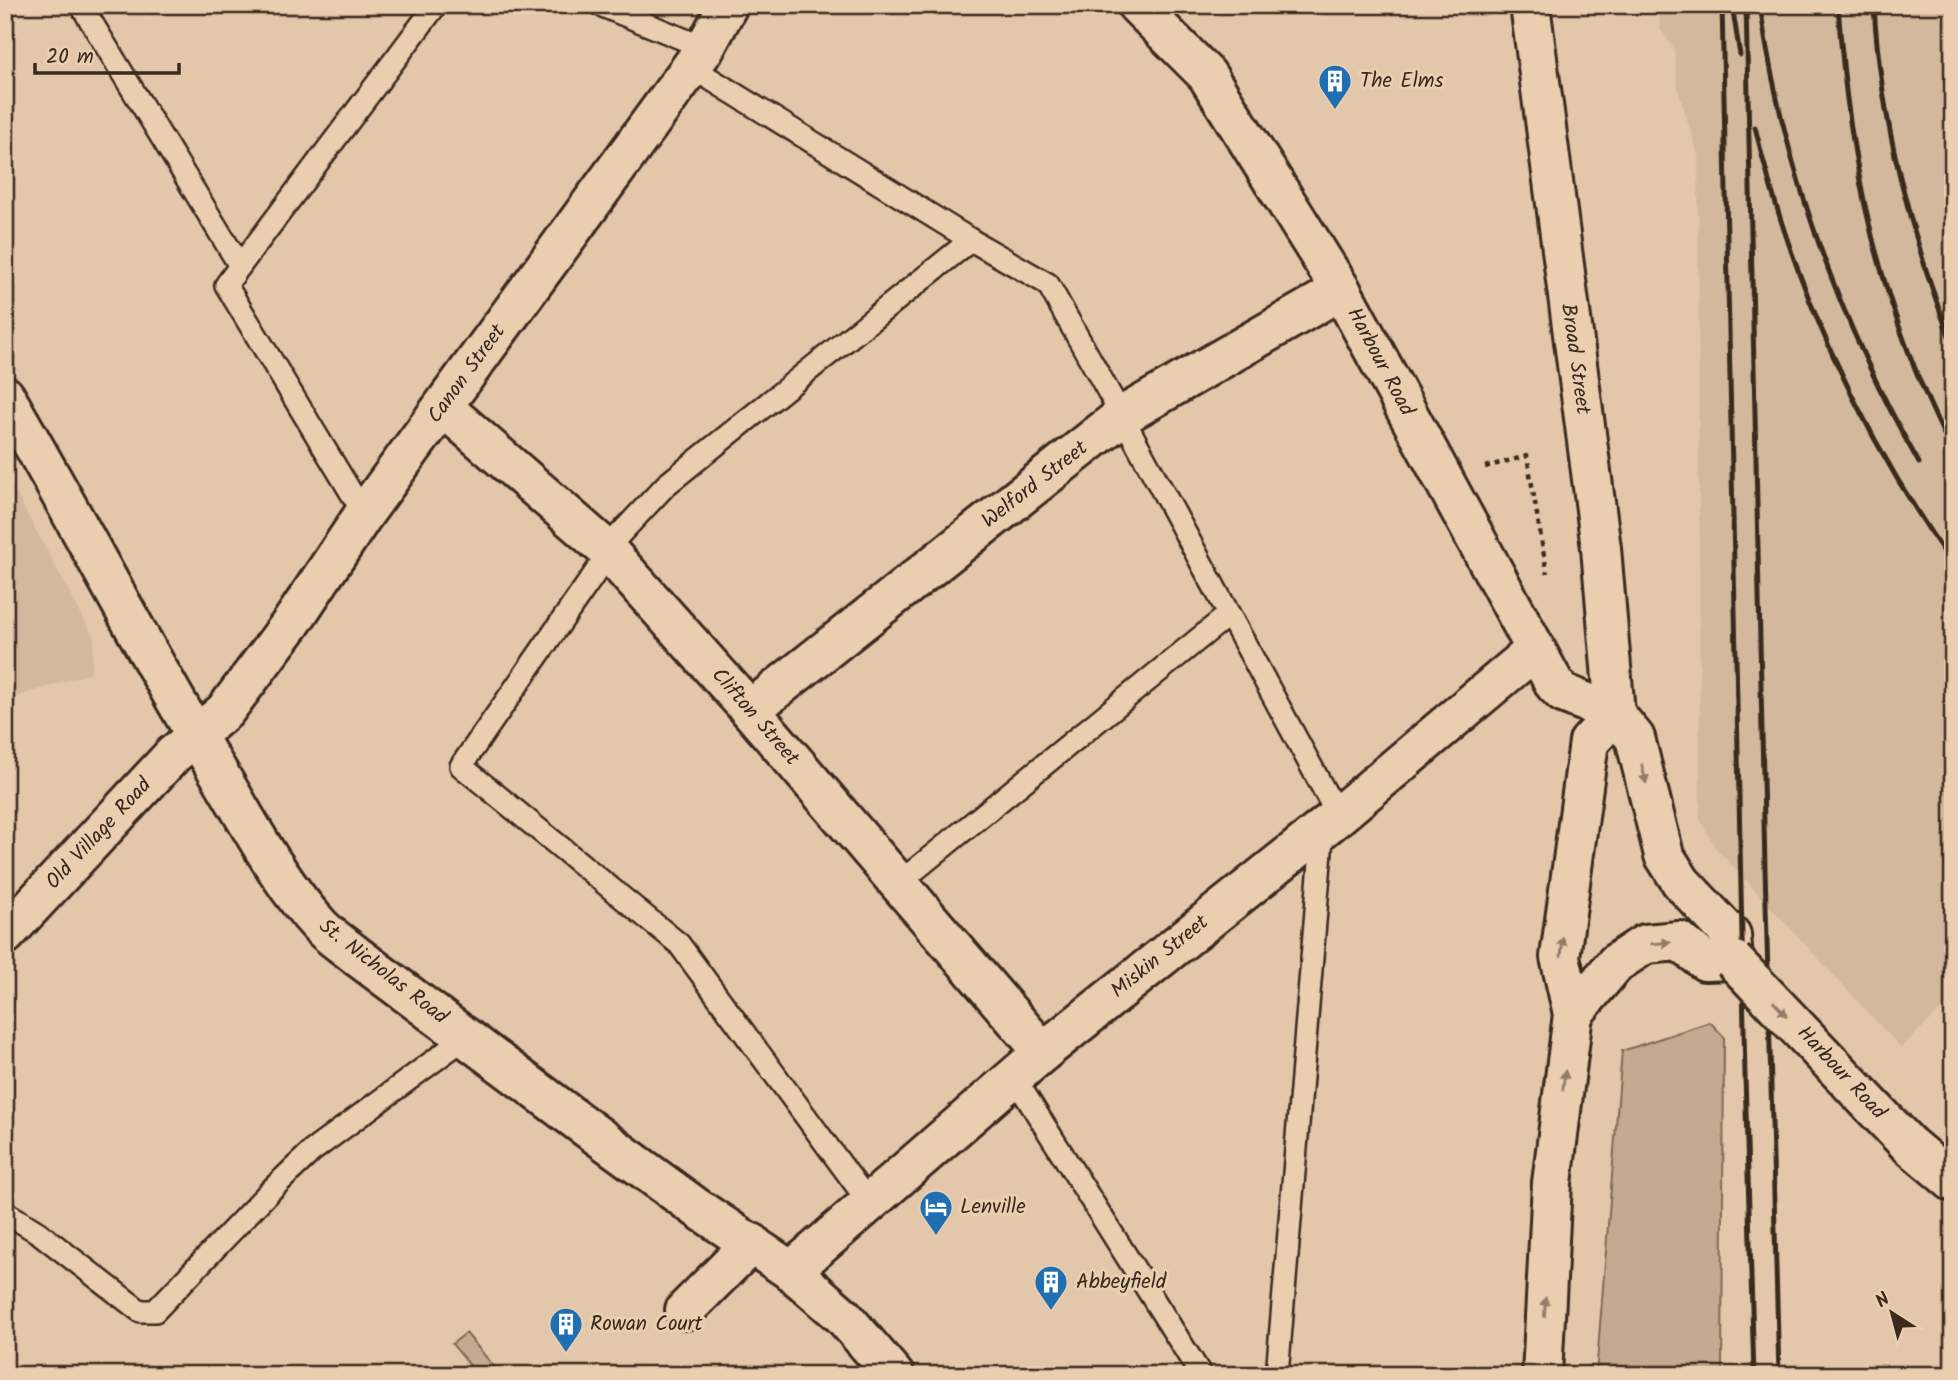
<svg xmlns="http://www.w3.org/2000/svg" width="1958" height="1380" viewBox="0 0 1958 1380" font-family="Kalam,sans-serif">
  <style>
    .built { fill: #d2b99d }
    .grass { fill: #c3aa90; stroke: #7f6a57; stroke-width: 2 }
    .lines { fill: none; stroke-linecap: round; stroke-linejoin: round }
    .lane-casing { stroke: #3b2a1e; stroke-width: 26 }
    .street-casing { stroke: #3b2a1e; stroke-width: 44 }
    .primary-casing { stroke: #3b2a1e; stroke-width: 44 }
    .path { stroke: #3b2a1e; stroke-width: 4.5; stroke-dasharray: 5 5; stroke-linecap: butt }
    .lane { stroke: #e9ceb0; stroke-width: 21 }
    .street { stroke: #e9ceb0; stroke-width: 38 }
    .primary { stroke: #e9ceb0; stroke-width: 38 }
    .rail { stroke: #3b2a1e; stroke-width: 5 }
    .primary-bridge-casing { stroke: #3b2a1e; stroke-width: 44; stroke-linecap: butt }
    .primary-bridge { stroke: #e9ceb0; stroke-width: 38 }
    .oneway { fill: #927c67 }
    .labels { text-anchor: middle; dominant-baseline: central; stroke-width: 6; stroke-linejoin: round; paint-order: stroke }
    .poi-label { font-size: 21px; fill: #3b2a1e; stroke: #e9ceb0; text-anchor: start }
    .street-label { font-size: 21px; fill: #3b2a1e; stroke: #e9ceb0 }
  </style>
  <rect width="100%" height="100%" fill="#e2c7aa"/>
  <filter id="ink" filterUnits="userSpaceOnUse"><feTurbulence type="fractalNoise" baseFrequency=".0143" numOctaves="2"/><feDisplacementMap in="SourceGraphic" scale="14" xChannelSelector="R" yChannelSelector="G"/><feConvolveMatrix kernelMatrix="1 2 1 2 8 2 1 2 1" color-interpolation-filters="sRGB"/></filter>
  <g filter="url(#ink)">
    <g class="built">
      <path d="M1658 5H1953V998L1901 1048 1715 847 1700 820 1698 154 1678 90 1674 49 1660 28Z"/>
      <path d="M5 473 94 638 91 673 5 700Z"/>
    </g>
    <g class="grass">
      <path d="M1710 1022 1724 1037 1722 1375H1596L1622 1051Z"/>
      <path d="M466 1333 501 1375H478L452 1344Z"/>
    </g>
    <g class="lines">
      <defs>
        <g id="lane">
          <path d="M81 5 240 266 226 285 364 514"/>
          <path d="M600 5 705 48"/>
          <path d="M691 67 971 240 1048 284 1122 416 1338 816"/>
          <path d="M240 266 436 5"/>
          <path d="M606 549 666 485 971 240"/>
          <path d="M609 553 461 766 679 944 870 1204"/>
          <path d="M899 883 1228 615"/>
          <path d="M1014 1077 1201 1375"/>
          <path d="M5 1212 39 1233 140 1311H155L269 1192 312 1151 466 1037"/>
          <path d="M1277 1375 1323 827"/>
        </g>
        <g id="street">
          <path d="M1137 5 1207 75 1341 290 1555 685 1563 693 1615 714"/>
          <path d="M443 407 606 549 750 710 1043 1052"/>
          <path d="M750 710 1122 416 1341 290"/>
          <path d="M5 935 173 755 225 711 292 622 364 514 705 48 728 5"/>
          <path d="M791 1271 1043 1052 1338 816 1535 650"/>
          <path d="M685 1310 752 1243"/>
        </g>
        <g id="primary">
          <path d="M1530 5 1601 548 1615 714"/>
          <path d="M5 396C77 519 141 646 215 767 248 821 278 881 321 927 332 938 346 947 358 957L583 1125 697 1208 791 1271 843 1316 894 1375"/>
          <path d="M1573 1014 1616 963 1645 944 1679 941 1705 961 1733 960 1731 935 1681 882 1664 855 1635 738 1615 714"/>
          <path d="M1908 1144 1953 1182"/>
          <path d="M1542 1375 1552 1183 1573 1014 1560 957 1589 742 1615 714"/>
        </g>
      </defs>
      <use href="#lane" class="lane-casing"/>
      <use href="#street" class="street-casing"/>
      <use href="#primary" class="primary-casing"/>
      <path class="path" d="M1485 467 1527 456 1547 573"/>
      <use href="#lane" class="lane"/>
      <use href="#street" class="street"/>
      <use href="#primary" class="primary"/>
      <g class="rail">
        <path d="M1722 5 1745 1076 1754 1375"/>
        <path d="M1732 5 1740 55"/>
        <path d="M1746 5 1765 868 1779 1375"/>
        <path d="M1760 5C1782 164 1840 324 1919 463"/>
        <path d="M1838 5C1849 168 1879 306 1953 453"/>
        <path d="M1874 5C1880 119 1912 240 1953 346"/>
        <path d="M1755 127C1792 284 1860 433 1953 565"/>
      </g>
      <defs>
        <path id="primary-bridge" d="M1733 960 1908 1144"/>
      </defs>
      <use href="#primary-bridge" class="primary-bridge-casing"/>
      <use href="#primary-bridge" class="primary-bridge"/>
    </g>
    <defs><path id="oneway-solid" d="M-6-.8H1V-3.2L6.5 0L1 3.2V.8H-6Z" transform="scale(1.75)"/></defs>
    <g class="oneway">
      <use href="#oneway-solid" transform="translate(1644 774) rotate(77)"/>
      <use href="#oneway-solid" transform="translate(1661 943) rotate(-5)"/>
      <use href="#oneway-solid" transform="translate(1562 947) rotate(-84)"/>
      <use href="#oneway-solid" transform="translate(1780 1009) rotate(47)"/>
      <use href="#oneway-solid" transform="translate(1564 1080) rotate(-83)"/>
      <use href="#oneway-solid" transform="translate(1545 1307) rotate(-87)"/>
    </g>
  </g>
  <defs>
    <symbol id="building-pin" viewBox="-11 -11 22 30"><path d="M0 17L-7.5 6A9.5 9.5 0 1 1 7.5 6Z" fill="#1f6fb2" stroke="#e9ceb0"/><path d="M-4-6H4V6H1V3H-1V6H-4ZM-2.5-4.3h1.7v1.8h-1.7ZM.8-4.3h1.7v1.8H.8ZM-2.5-1h1.7V.8h-1.7ZM.8-1h1.7V.8H.8Z" fill="#fff"/></symbol>
    <symbol id="hotel-pin" viewBox="-11 -11 22 30"><path d="M0 17L-7.5 6A9.5 9.5 0 1 1 7.5 6Z" fill="#1f6fb2" stroke="#e9ceb0"/><path d="M-6-4.5h1.5V1H6V5H4.5V3h-9V5H-6ZM-4 0a1.8 1.8 0 1 1 3.6 0ZM.5 0V-2.5h3Q6-2.5 6 0Z" fill="#fff"/></symbol>
  </defs>
  <g fill-rule="evenodd">
    <use href="#building-pin" x="1316" y="62" width="38" height="52"/>
    <use href="#hotel-pin" x="917" y="1188" width="38" height="52"/>
    <use href="#building-pin" x="1032" y="1263" width="38" height="52"/>
    <use href="#building-pin" x="547" y="1305" width="38" height="52"/>
  </g>
  <g class="labels">
    <g class="poi-label">
      <text x="1360" y="81">The Elms</text>
      <text x="960" y="1207">Lenville</text>
      <text x="1076" y="1282">Abbeyfield</text>
      <text x="590" y="1324">Rowan Court</text>
    </g>
    <g class="street-label">
      <text transform="translate(1575 359) rotate(82)">Broad Street</text>
      <text transform="translate(1380 362) rotate(62)">Harbour Road</text>
      <text transform="translate(467 374) rotate(-54)">Canon Street</text>
      <text transform="translate(1035 485) rotate(-38)">Welford Street</text>
      <text transform="translate(755 717) rotate(49)">Clifton Street</text>
      <text transform="translate(99 834) rotate(-47)">Old Village Road</text>
      <text transform="translate(1160 957) rotate(-39)">Miskin Street</text>
      <text transform="translate(383 972) rotate(38)">St. Nicholas Road</text>
      <text transform="translate(1841 1073) rotate(47)">Harbour Road</text>
    </g>
  </g>
  <rect width="1958" height="1380" fill="none" stroke="#e9ceb0" stroke-width="28"/>
  <rect x="14" y="14" width="1930" height="1352" fill="none" stroke="#3b2a1e" stroke-width="2.5" filter="url(#ink)"/>
  <g transform="translate(1892 1313) rotate(324)" stroke="#e9ceb0" stroke-width="5" paint-order="stroke">
  <path d="M0-5L12 26L0 18L-12 26Z" fill="#3b2a1e"/>
  <text y="-10" font-size="19" font-weight="bold" text-anchor="middle" fill="#3b2a1e">N</text>
  </g>
  <path d="M35 63v10h144v-10" fill="none" stroke="#3b2a1e" stroke-width="3.5"/>
  <text x="46" y="63" font-size="21" fill="#3b2a1e" stroke="#e9ceb0" stroke-width="5" paint-order="stroke">20 m</text>
</svg>
